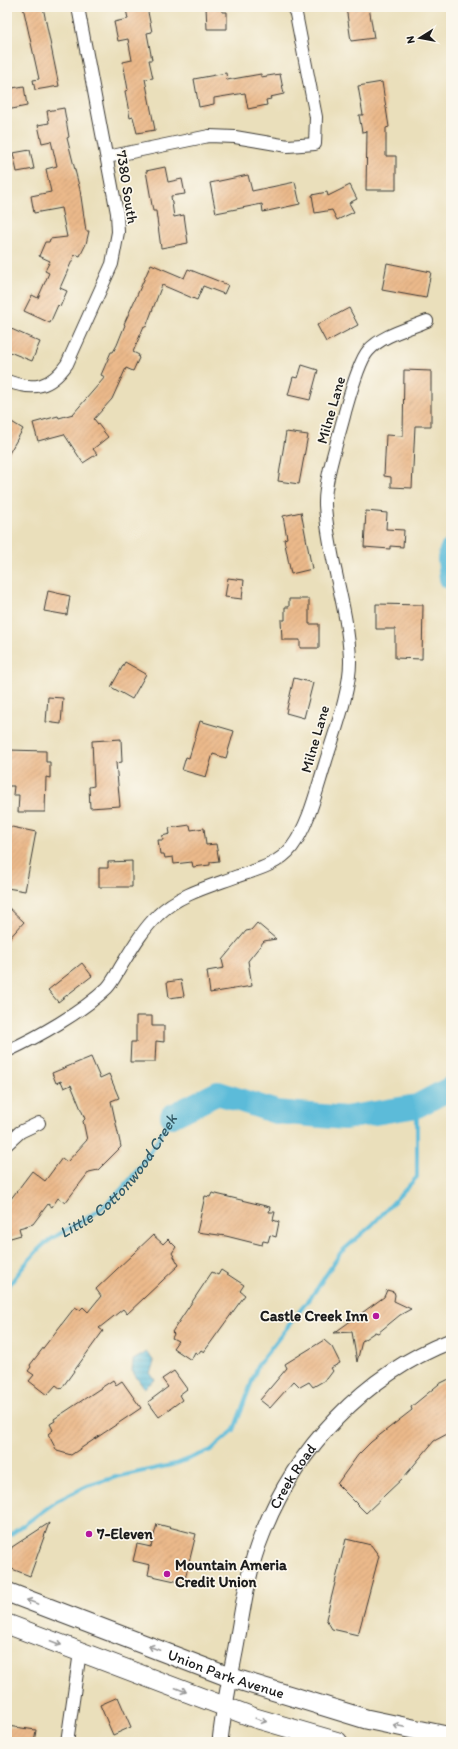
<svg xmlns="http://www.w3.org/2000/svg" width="458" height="1749" viewBox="0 0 458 1749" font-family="Itim,sans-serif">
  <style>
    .water { fill: url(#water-rules); stroke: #3c6c7a }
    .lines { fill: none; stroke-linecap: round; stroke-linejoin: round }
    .stream { stroke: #5bbbd9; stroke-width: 4 }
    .river { stroke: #5bbbd9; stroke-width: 24 }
    .building { fill: url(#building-hatch) }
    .minor-casing { stroke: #3b3934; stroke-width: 14 }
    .tertiary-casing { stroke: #3b3934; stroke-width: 17 }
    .primary-casing { stroke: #3b3934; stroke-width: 21 }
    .minor { stroke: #fff; stroke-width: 12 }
    .tertiary { stroke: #fff; stroke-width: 15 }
    .primary { stroke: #fff; stroke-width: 19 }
    .oneway { stroke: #999 }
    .poi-dot { fill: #b5179e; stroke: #fbf7ec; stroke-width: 1.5 }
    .labels { text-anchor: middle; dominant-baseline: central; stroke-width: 3.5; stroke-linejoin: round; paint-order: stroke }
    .street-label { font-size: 15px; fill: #1c1c1c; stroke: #fbf7ec }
    .poi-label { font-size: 15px; font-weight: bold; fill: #1c1c1c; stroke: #fbf7ec; text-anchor: start }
    .water-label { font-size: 16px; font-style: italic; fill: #355c68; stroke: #fbf7ec }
  </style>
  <defs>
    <pattern id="water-rules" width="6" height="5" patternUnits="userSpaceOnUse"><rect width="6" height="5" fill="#5bbbd9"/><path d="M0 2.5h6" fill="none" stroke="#4fa0ba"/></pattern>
    <pattern id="building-hatch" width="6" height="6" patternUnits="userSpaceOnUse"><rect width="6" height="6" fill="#ebb98b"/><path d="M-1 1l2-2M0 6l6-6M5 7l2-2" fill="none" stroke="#c99e77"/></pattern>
  </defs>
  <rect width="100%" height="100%" fill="#fbf7ec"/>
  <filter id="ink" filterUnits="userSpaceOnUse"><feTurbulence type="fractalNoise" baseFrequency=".025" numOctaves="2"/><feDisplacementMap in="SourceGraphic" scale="8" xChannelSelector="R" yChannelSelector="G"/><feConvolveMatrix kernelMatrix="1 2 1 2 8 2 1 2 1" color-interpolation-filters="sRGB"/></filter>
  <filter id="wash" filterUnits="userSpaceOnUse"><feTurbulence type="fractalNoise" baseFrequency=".012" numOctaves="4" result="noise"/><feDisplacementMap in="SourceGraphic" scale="16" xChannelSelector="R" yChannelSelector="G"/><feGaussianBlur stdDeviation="0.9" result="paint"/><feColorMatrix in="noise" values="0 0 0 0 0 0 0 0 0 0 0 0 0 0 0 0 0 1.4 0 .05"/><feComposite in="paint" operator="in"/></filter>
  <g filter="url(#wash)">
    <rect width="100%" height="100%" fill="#eadfbb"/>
    <path class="water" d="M147 1352 154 1362 150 1373 155 1380 144 1388 132 1371 133 1360Z"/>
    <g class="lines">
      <g class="stream">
        <path id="s1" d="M7 1288C17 1275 34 1251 47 1242 64 1230 83 1222 99 1210 131 1185 152 1150 172 1116"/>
        <path d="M7 1537 57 1501 87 1486 116 1477 176 1464 211 1450 234 1430 258 1365 316 1290 341 1252 372 1225 417 1177V1106"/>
      </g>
      <g class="river">
        <path d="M451 551 449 559 451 578"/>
        <path d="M172 1116 218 1093 276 1112 345 1118 417 1106 451 1088"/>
      </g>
    </g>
    <g id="blocks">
      <g class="building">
        <path d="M23 7H43L59 86 35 90 33 80 39 79Z"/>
        <path d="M137 7H147L152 32 147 33 152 60H149L153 78 145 79 155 130 137 133 133 117 130 118 125 91 128 90 123 62 132 60 128 39 118 41 114 22 128 19 126 9Z"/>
        <path d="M206 7H222V12H227V29H207Z"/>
        <path d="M346 7H369L374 38 351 41Z"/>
        <path d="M226 73 227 80 261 74V77L280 74 284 94 270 97 271 99 266 100 267 105 248 109 245 93 214 98V104L199 107 194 79Z"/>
        <path d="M382 82 389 127 386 128V156H396V190H366L367 131 362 132 359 115H363L358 86Z"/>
        <path d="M24 86 27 106 7 110V89Z"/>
        <path d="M64 108 69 137 67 138 80 190 86 231H89L86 244 80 256 75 254 60 288 67 291 60 307 58 305 50 323 24 311 32 295 38 298 49 273 45 271 50 261 39 256 45 242H49L50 239 67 237 61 208 34 213 31 196 51 192 46 169 57 166 51 141 42 143 38 125 49 123 47 111Z"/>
        <path d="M30 150 34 169 17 172 13 153Z"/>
        <path d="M165 167 168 182 182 179 185 194 171 196 174 217 184 215 188 243 161 248 156 211H153L146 171Z"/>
        <path d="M248 175 252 191 295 182 300 204 263 212 262 204 216 213 210 183Z"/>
        <path d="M350 185 357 199 349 203 354 212 337 220 332 210 315 213 312 195 327 192 328 196Z"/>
        <path d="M387 263 431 272 426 298 382 290Z"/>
        <path d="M151 264 184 278 188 269 228 285 224 294 203 286 197 300 162 285 146 327 144 326 133 352 139 355 138 357 139 358 133 371 126 368 112 399 94 419 108 437 93 449 97 454 83 463 64 434 38 441 33 423 58 416 59 418 73 414 105 377 101 375 111 352H113L117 345 125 325 124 324Z"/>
        <path d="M349 308 358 325 326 342 317 325Z"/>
        <path d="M7 327 40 342 32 361 7 351Z"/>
        <path d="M302 365 318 370 310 400 288 395 293 377 298 378Z"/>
        <path d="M404 370 431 371V426H415L412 488 391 487V477L384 476 386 435 403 436Z"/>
        <path d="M7 419 23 429 7 457Z"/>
        <path d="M286 432 308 435 299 484 278 481Z"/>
        <path d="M366 511 387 513 386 529 404 530 403 547 390 546V549L364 547Z"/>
        <path d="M301 512 312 569 291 574 284 539 287 538 283 516Z"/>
        <path d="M228 578 244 580 242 599 225 597Z"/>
        <path d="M48 591 70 596 67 615 44 611Z"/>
        <path d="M289 599H309V624H319V648H300V640H282L281 620H285V607H289Z"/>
        <path d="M376 604 423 605 422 659 395 658V629H376Z"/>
        <path d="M125 662 146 674 132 699 111 687Z"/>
        <path d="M294 678 313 683 304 718 286 713Z"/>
        <path d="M48 697 63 698 61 724 46 722Z"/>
        <path d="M200 721 234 731 226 758 213 754 206 777 182 770 186 757 189 758Z"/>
        <path d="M121 739 122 762 116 763 120 806 90 808 89 787 94 786 92 741Z"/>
        <path d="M9 750 46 751V762H50V778L46 777 45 812H18L19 795H13L14 786H8Z"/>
        <path d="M190 825 191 830 204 828 206 845 216 844 219 861 210 862V865L193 867 192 862 174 864 173 857 165 858 164 854H160L158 840H163L162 836 170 834 169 828Z"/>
        <path d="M7 826 36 832 25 891 7 888Z"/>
        <path d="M132 861V887H99V868H108V862Z"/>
        <path d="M7 906 24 922 7 941Z"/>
        <path d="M257 923 276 939 264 941 248 961 252 986 210 993 207 971 224 968 222 960 246 931 251 930Z"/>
        <path d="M82 963 92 976 58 1002 48 990Z"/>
        <path d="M181 980 184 996 169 998 167 982Z"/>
        <path d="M136 1016H152V1026H164V1042L156 1041 155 1062H130L131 1042H136Z"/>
        <path d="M91 1057 100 1078 109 1074 119 1098 111 1101 121 1147 98 1170 89 1172 65 1203 58 1198 52 1207 48 1204 33 1224 19 1228 21 1235 7 1239V1204L32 1171 45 1181 62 1158 67 1162 87 1140 83 1121 85 1119 71 1085 64 1088 61 1081 56 1083 52 1073Z"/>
        <path d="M212 1193 270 1207 269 1212H275L273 1220 279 1222 276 1237 270 1235 268 1242 263 1241 262 1245 226 1236 197 1232 205 1196 210 1197Z"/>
        <path d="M153 1235 163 1244 168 1239 176 1247 172 1253 179 1265 127 1314 123 1309 99 1328 103 1331 61 1389 56 1385 47 1395 29 1381 34 1375 28 1371 31 1367 30 1365 75 1307 80 1310 83 1307 88 1312 101 1296 96 1289Z"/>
        <path d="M221 1270 244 1285 240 1291 245 1295 204 1352 201 1350 198 1354 195 1352 191 1360 173 1348 178 1341 172 1338 174 1334 172 1332 212 1272 218 1275Z"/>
        <path d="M387 1290 394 1292 395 1295 394 1301 411 1309 400 1315 378 1333 375 1332 362 1341 357 1362 352 1332 334 1333 384 1297Z"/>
        <path d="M324 1340 332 1347 340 1363 331 1368 333 1371 327 1379 313 1387 309 1382 300 1387 294 1381 270 1408 260 1400 287 1368 285 1364Z"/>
        <path d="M174 1371 187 1389 179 1395 182 1400 159 1417 148 1402 168 1387 162 1379Z"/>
        <path d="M451 1378V1432L434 1441 404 1477 366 1513 337 1484 358 1455 371 1442 412 1410 411 1407 439 1384Z"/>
        <path d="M113 1380 116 1385 122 1381 141 1408 71 1455 57 1451 48 1434 53 1430 50 1424 55 1421 54 1419Z"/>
        <path d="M49 1523 30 1576 7 1567V1559L12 1547Z"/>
        <path d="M157 1524 196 1534 184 1583 148 1575 150 1565 133 1561 137 1544 151 1547Z"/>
        <path d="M346 1539 371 1545 379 1556 358 1635 332 1629 326 1619Z"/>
        <path d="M118 1697 131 1727 113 1735 100 1705Z"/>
        <path d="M7 1726 36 1730 34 1742H7Z"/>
      </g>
    </g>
  </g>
  <g filter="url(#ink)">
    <use href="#blocks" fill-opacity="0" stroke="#3b3934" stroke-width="1"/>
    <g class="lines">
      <defs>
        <g id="minor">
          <path d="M107 157 209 136 235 137 288 146 315 144 316 117 296 14 293 7"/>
          <path d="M7 381C34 391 50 388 67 364L112 264 118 232 117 213 78 7"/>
          <path d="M7 1051C38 1037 82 1012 107 988 112 983 116 975 120 968 131 950 143 929 158 915 179 894 211 886 238 876 257 870 279 864 292 847 309 824 316 792 325 764 334 734 351 690 350 659 348 607 328 557 325 505 324 480 339 437 345 412 349 398 359 361 368 351 382 335 408 329 427 321"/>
          <path d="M7 1144 20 1132 39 1123"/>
          <path d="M67 1742 80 1652"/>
        </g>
        <g id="tertiary">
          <path id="s2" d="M220 1742C223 1710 230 1679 236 1647 243 1609 247 1571 262 1535 295 1449 365 1374 451 1341"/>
        </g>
        <g id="primary">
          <path id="s3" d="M7 1592 229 1677 366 1719 451 1737"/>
          <path d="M7 1624 255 1718 338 1742"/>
        </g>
      </defs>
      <use href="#minor" class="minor-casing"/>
      <use href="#tertiary" class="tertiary-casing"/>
      <use href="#primary" class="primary-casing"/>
      <use href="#minor" class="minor"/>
      <use href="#tertiary" class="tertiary"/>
      <use href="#primary" class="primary"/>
    </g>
    <defs><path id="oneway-shaft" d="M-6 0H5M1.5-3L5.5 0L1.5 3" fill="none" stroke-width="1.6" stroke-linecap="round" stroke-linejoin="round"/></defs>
    <g class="oneway">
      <use href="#oneway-shaft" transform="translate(32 1602) rotate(-160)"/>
      <use href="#oneway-shaft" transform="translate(56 1643) rotate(21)"/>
      <use href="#oneway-shaft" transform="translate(154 1648) rotate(-159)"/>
      <use href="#oneway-shaft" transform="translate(181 1690) rotate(21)"/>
      <use href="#oneway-shaft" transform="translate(261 1720) rotate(18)"/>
      <use href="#oneway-shaft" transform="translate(399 1726) rotate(-168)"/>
    </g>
  </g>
  <g class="poi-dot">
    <circle cx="376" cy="1316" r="4"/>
    <circle cx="89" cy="1534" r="4"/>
    <circle cx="167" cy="1574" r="4"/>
  </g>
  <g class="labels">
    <g class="street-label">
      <text transform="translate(127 187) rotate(81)">7380 South</text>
      <text transform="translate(331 410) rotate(-74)">Milne Lane</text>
      <text transform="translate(315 739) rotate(-74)">Milne Lane</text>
      <text stroke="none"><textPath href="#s2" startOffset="278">Creek Road</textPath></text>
      <text stroke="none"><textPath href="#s3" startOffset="234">Union Park Avenue</textPath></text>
    </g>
    <g class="poi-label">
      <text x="368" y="1316" text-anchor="end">Castle Creek Inn</text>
      <text x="97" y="1534">7-Eleven</text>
      <text x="175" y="1565">Mountain Ameria<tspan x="175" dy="17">Credit Union</tspan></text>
    </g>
    <g class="water-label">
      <text stroke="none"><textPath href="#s1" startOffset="160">Little Cottonwood Creek</textPath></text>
    </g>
  </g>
  <rect width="458" height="1749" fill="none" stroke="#fbf7ec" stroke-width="24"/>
  <g transform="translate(420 38) rotate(259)" stroke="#fbf7ec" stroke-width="3" paint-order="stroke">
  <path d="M0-3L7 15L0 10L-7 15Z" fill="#1c1c1c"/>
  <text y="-6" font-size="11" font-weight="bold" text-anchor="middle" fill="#1c1c1c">N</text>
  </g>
</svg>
